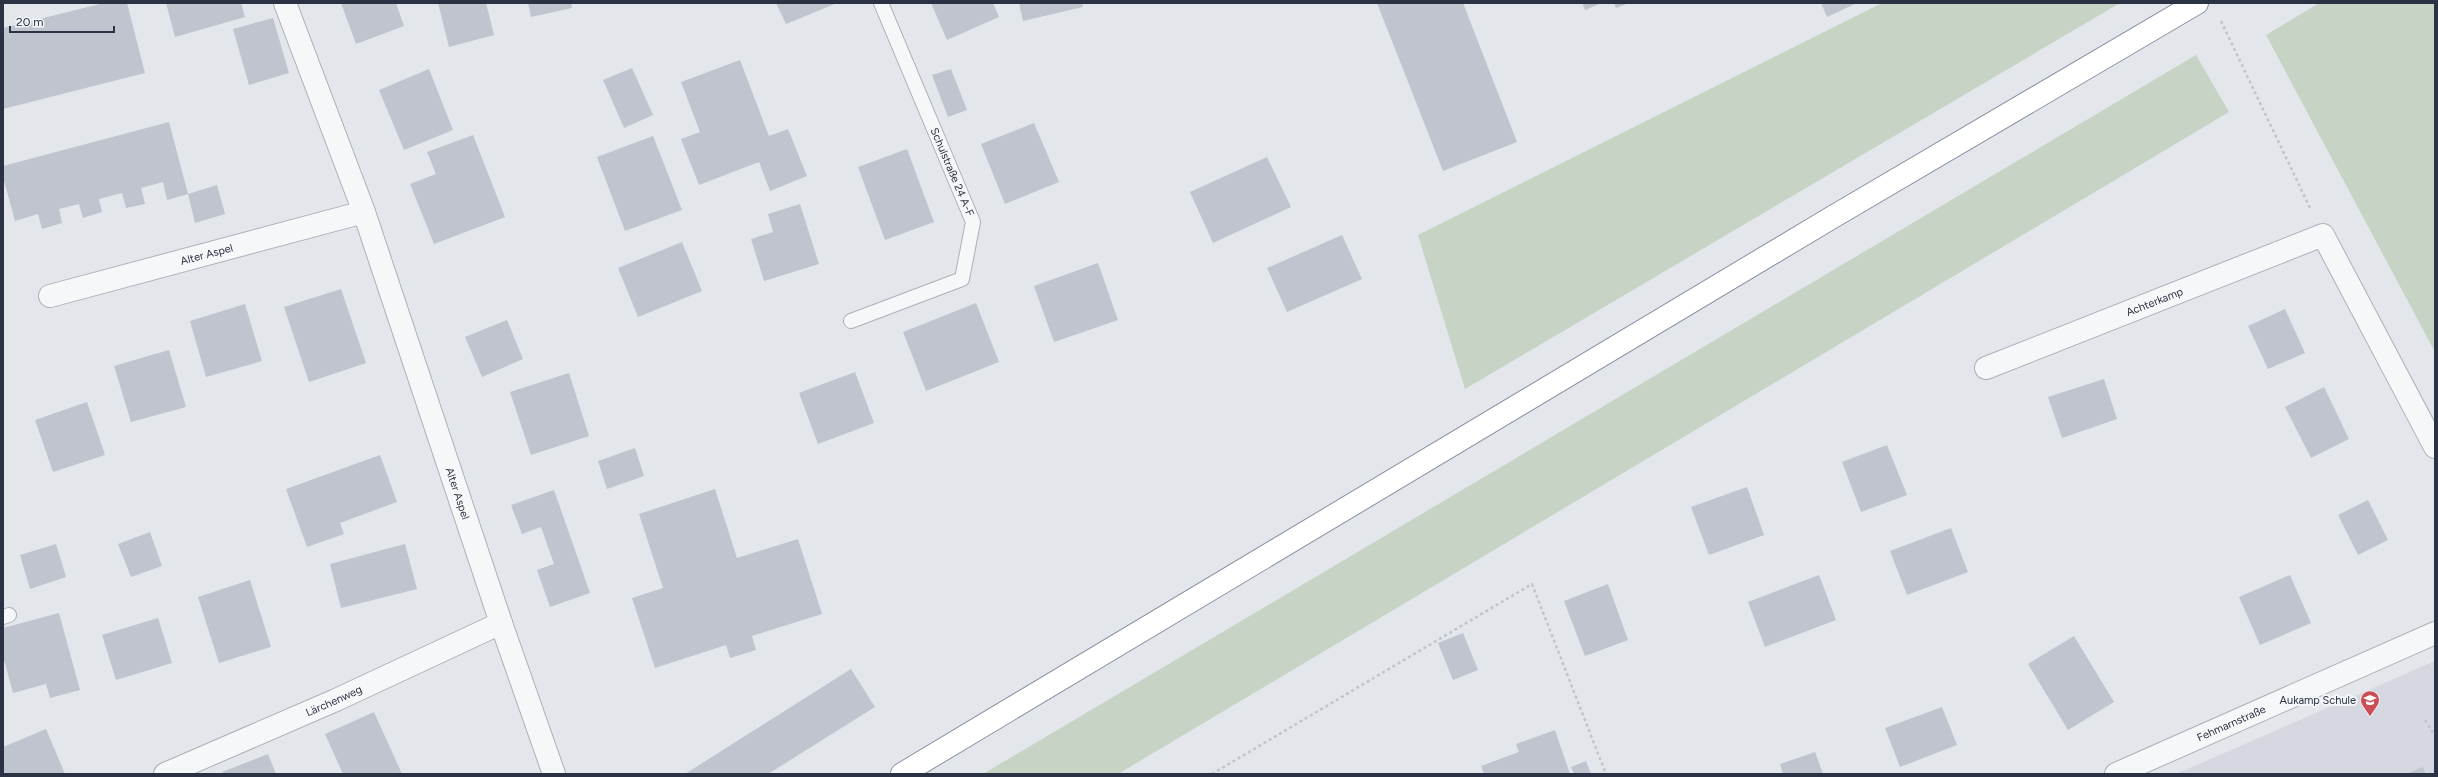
<svg xmlns="http://www.w3.org/2000/svg" width="2438" height="777" viewBox="0 0 2438 777" font-family="Figtree,sans-serif">
  <style>
    .built { fill: #d5d8e0 }
    .green { fill: #c7d4c5 }
    .building { fill: #c0c4ce }
    .lines { fill: none; stroke-linecap: round; stroke-linejoin: round }
    .lane-casing { stroke: #acb0b9; stroke-width: 16 }
    .street-casing { stroke: #acb0b9; stroke-width: 24 }
    .highway-casing { stroke: #8b92a1; stroke-width: 24 }
    .path { stroke: #c1c4ca; stroke-width: 2.5; stroke-dasharray: 3 3; stroke-linecap: butt }
    .lane { stroke: #f6f7f9; stroke-width: 14 }
    .street { stroke: #f6f7f9; stroke-width: 22 }
    .highway { stroke: #fff; stroke-width: 22 }
    .labels { text-anchor: middle; dominant-baseline: central; stroke-width: 4; stroke-linejoin: round; paint-order: stroke }
    .street-label { font-size: 11px; fill: #2b3243; stroke: #f3f5f8 }
    .poi-label { font-size: 11px; fill: #2b3243; stroke: #f3f5f8; text-anchor: end }
  </style>
  <rect width="100%" height="100%" fill="#e3e6eb"/>
  <path class="built" d="M2435 661V774H2176Z"/>
  <g class="green">
    <path d="M1882 3H2120L1465 389 1418 235Z"/>
    <path d="M2319 3H2435V352L2266 35Z"/>
    <path d="M2196 55 2229 112 1118 774H983Z"/>
  </g>
  <g class="building">
    <path d="M104 3H127L145 73 3 109V28Z"/>
    <path d="M166 3H241L245 17 175 37Z"/>
    <path d="M341 3H396L404 26 356 44Z"/>
    <path d="M438 3H486L494 35 449 47Z"/>
    <path d="M528 3H571L572 8 531 17Z"/>
    <path d="M776 3H837L786 24Z"/>
    <path d="M931 3H993L999 17 947 40Z"/>
    <path d="M1019 3H1082L1083 7 1023 21Z"/>
    <path d="M1377 3H1463L1517 142 1443 171Z"/>
    <path d="M1582 3H1602L1585 10Z"/>
    <path d="M1614 3H1629L1616 8Z"/>
    <path d="M1821 3H1857L1827 17Z"/>
    <path d="M273 18 289 73 249 85 233 29Z"/>
    <path d="M740 60 769 136 788 129 807 176 770 191 759 162 699 185 681 139 700 132 681 82Z"/>
    <path d="M632 68 653 115 624 128 603 80Z"/>
    <path d="M429 69 453 130 404 150 379 90Z"/>
    <path d="M951 69 967 110 948 117 932 75Z"/>
    <path d="M169 122 188 194 167 200 163 182 141 188 145 204 126 208 122 193 99 199 102 212 83 218 79 204 59 209 62 223 42 229 38 214 15 221 3 177V166Z"/>
    <path d="M1034 123 1059 182 1005 204 981 144Z"/>
    <path d="M473 135 505 217 434 244 410 184 436 174 427 152Z"/>
    <path d="M653 136 682 210 625 231 597 157Z"/>
    <path d="M907 149 934 222 885 240 858 167Z"/>
    <path d="M1267 157 1291 207 1213 243 1190 192Z"/>
    <path d="M217 185 225 214 195 223 188 194Z"/>
    <path d="M800 204 819 264 764 281 751 239 773 232 768 214Z"/>
    <path d="M1342 235 1362 279 1287 312 1267 268Z"/>
    <path d="M682 242 702 291 638 317 618 268Z"/>
    <path d="M1098 263 1118 320 1054 342 1034 286Z"/>
    <path d="M341 289 366 363 309 382 284 307Z"/>
    <path d="M976 303 999 362 926 391 903 332Z"/>
    <path d="M245 304 262 361 206 377 190 321Z"/>
    <path d="M2285 309 2305 353 2268 369 2248 326Z"/>
    <path d="M507 320 523 359 482 377 465 337Z"/>
    <path d="M169 350 186 407 131 422 114 366Z"/>
    <path d="M855 372 874 423 818 444 799 393Z"/>
    <path d="M569 373 589 436 531 455 510 392Z"/>
    <path d="M2104 379 2117 419 2062 438 2048 397Z"/>
    <path d="M2324 387 2349 439 2311 458 2285 407Z"/>
    <path d="M87 402 105 455 53 472 35 420Z"/>
    <path d="M1887 445 1907 495 1861 512 1842 462Z"/>
    <path d="M635 448 644 476 607 489 598 461Z"/>
    <path d="M380 455 397 502 340 523 344 534 307 547 286 489Z"/>
    <path d="M1747 487 1764 535 1709 555 1691 507Z"/>
    <path d="M715 489 737 558 798 539 822 614 752 636 756 650 730 658 726 645 655 668 632 598 663 588 639 514Z"/>
    <path d="M554 490 590 593 550 607 537 570 554 564 541 527 522 534 511 505Z"/>
    <path d="M2368 500 2388 540 2358 555 2338 515Z"/>
    <path d="M1951 528 1968 572 1907 595 1890 551Z"/>
    <path d="M150 532 162 566 131 577 118 544Z"/>
    <path d="M56 544 66 577 30 589 20 555Z"/>
    <path d="M405 544 417 589 341 608 330 564Z"/>
    <path d="M1819 575 1836 620 1765 647 1748 602Z"/>
    <path d="M2290 575 2311 623 2260 645 2239 597Z"/>
    <path d="M250 580 271 647 219 663 198 597Z"/>
    <path d="M1608 584 1628 640 1585 656 1564 601Z"/>
    <path d="M59 613 80 690 50 698 46 684 13 693 3 656V628Z"/>
    <path d="M158 618 172 663 116 680 102 635Z"/>
    <path d="M1463 633 1478 670 1453 680 1438 643Z"/>
    <path d="M2074 636 2114 702 2068 730 2028 664Z"/>
    <path d="M851 669 875 707 768 774H685Z"/>
    <path d="M1942 707 1957 745 1900 767 1885 728Z"/>
    <path d="M374 712 402 774H343L325 734Z"/>
    <path d="M46 729 65 774H3V747Z"/>
    <path d="M1555 730 1570 774H1484L1481 766 1519 752 1516 744Z"/>
    <path d="M1815 752 1823 774H1783L1780 764Z"/>
    <path d="M268 754 276 774H223L222 772Z"/>
    <path d="M1586 761 1591 774H1574L1571 767Z"/>
    <path d="M2423 767 2426 774H2406Z"/>
  </g>
  <g class="lines">
    <defs>
      <g id="lane">
        <path d="M851 321 962 279 973 222 881 3"/>
        <path d="M3 617 9 615"/>
      </g>
      <g id="street">
        <path id="s1" d="M285 3 364 212 501 623 554 774"/>
        <path id="s2" d="M50 296 364 212"/>
        <path id="s3" d="M1986 368 2323 235 2435 447"/>
        <path id="s4" d="M165 774 336 700 501 623"/>
        <path id="s5" d="M2116 774 2435 633"/>
      </g>
      <path id="highway" d="M902 774 1831 218 2197 3"/>
    </defs>
    <use href="#lane" class="lane-casing"/>
    <use href="#street" class="street-casing"/>
    <use href="#highway" class="highway-casing"/>
    <g class="path">
      <path d="M2221 21 2310 208"/>
      <path d="M2425 720 2435 736"/>
      <path d="M1212 774 1532 584 1606 774"/>
    </g>
    <use href="#lane" class="lane"/>
    <use href="#street" class="street"/>
    <use href="#highway" class="highway"/>
  </g>
  <defs>
    <symbol id="school-pin" viewBox="-11 -11 22 30"><path d="M0 17L-7.5 6A9.5 9.5 0 1 1 7.5 6Z" fill="#cb4d56" stroke="#f3f5f8"/><path d="M0-5L7-2L0 1L-7-2ZM-4 1L0 2.5L4 1V4Q0 6-4 4Z" fill="#fff"/></symbol>
  </defs>
  <g fill-rule="evenodd">
    <use href="#school-pin" x="2359" y="689" width="22" height="30"/>
  </g>
  <g class="labels">
    <g class="street-label">
      <text transform="translate(952 172) rotate(67)">Schulstraße 24 A-F</text>
      <text stroke="none"><textPath href="#s2" startOffset="162">Alter Aspel</textPath></text>
      <text stroke="none"><textPath href="#s3" startOffset="181">Achterkamp</textPath></text>
      <text stroke="none"><textPath href="#s1" startOffset="520">Alter Aspel</textPath></text>
      <text stroke="none"><textPath href="#s4" startOffset="184">Lärchenweg</textPath></text>
      <text stroke="none"><textPath href="#s5" startOffset="126">Fehmarnstraße</textPath></text>
    </g>
    <g class="poi-label">
      <text x="2356" y="700">Aukamp Schule</text>
    </g>
  </g>
  <rect width="2438" height="777" fill="none" stroke="#2b3243" stroke-width="8"/>
  <path d="M10 26v6h104v-6" fill="none" stroke="#2b3243" stroke-width="2"/>
  <text x="16" y="26" font-size="12" fill="#2b3243" stroke="#f3f5f8" stroke-width="3" paint-order="stroke">20 m</text>
</svg>
